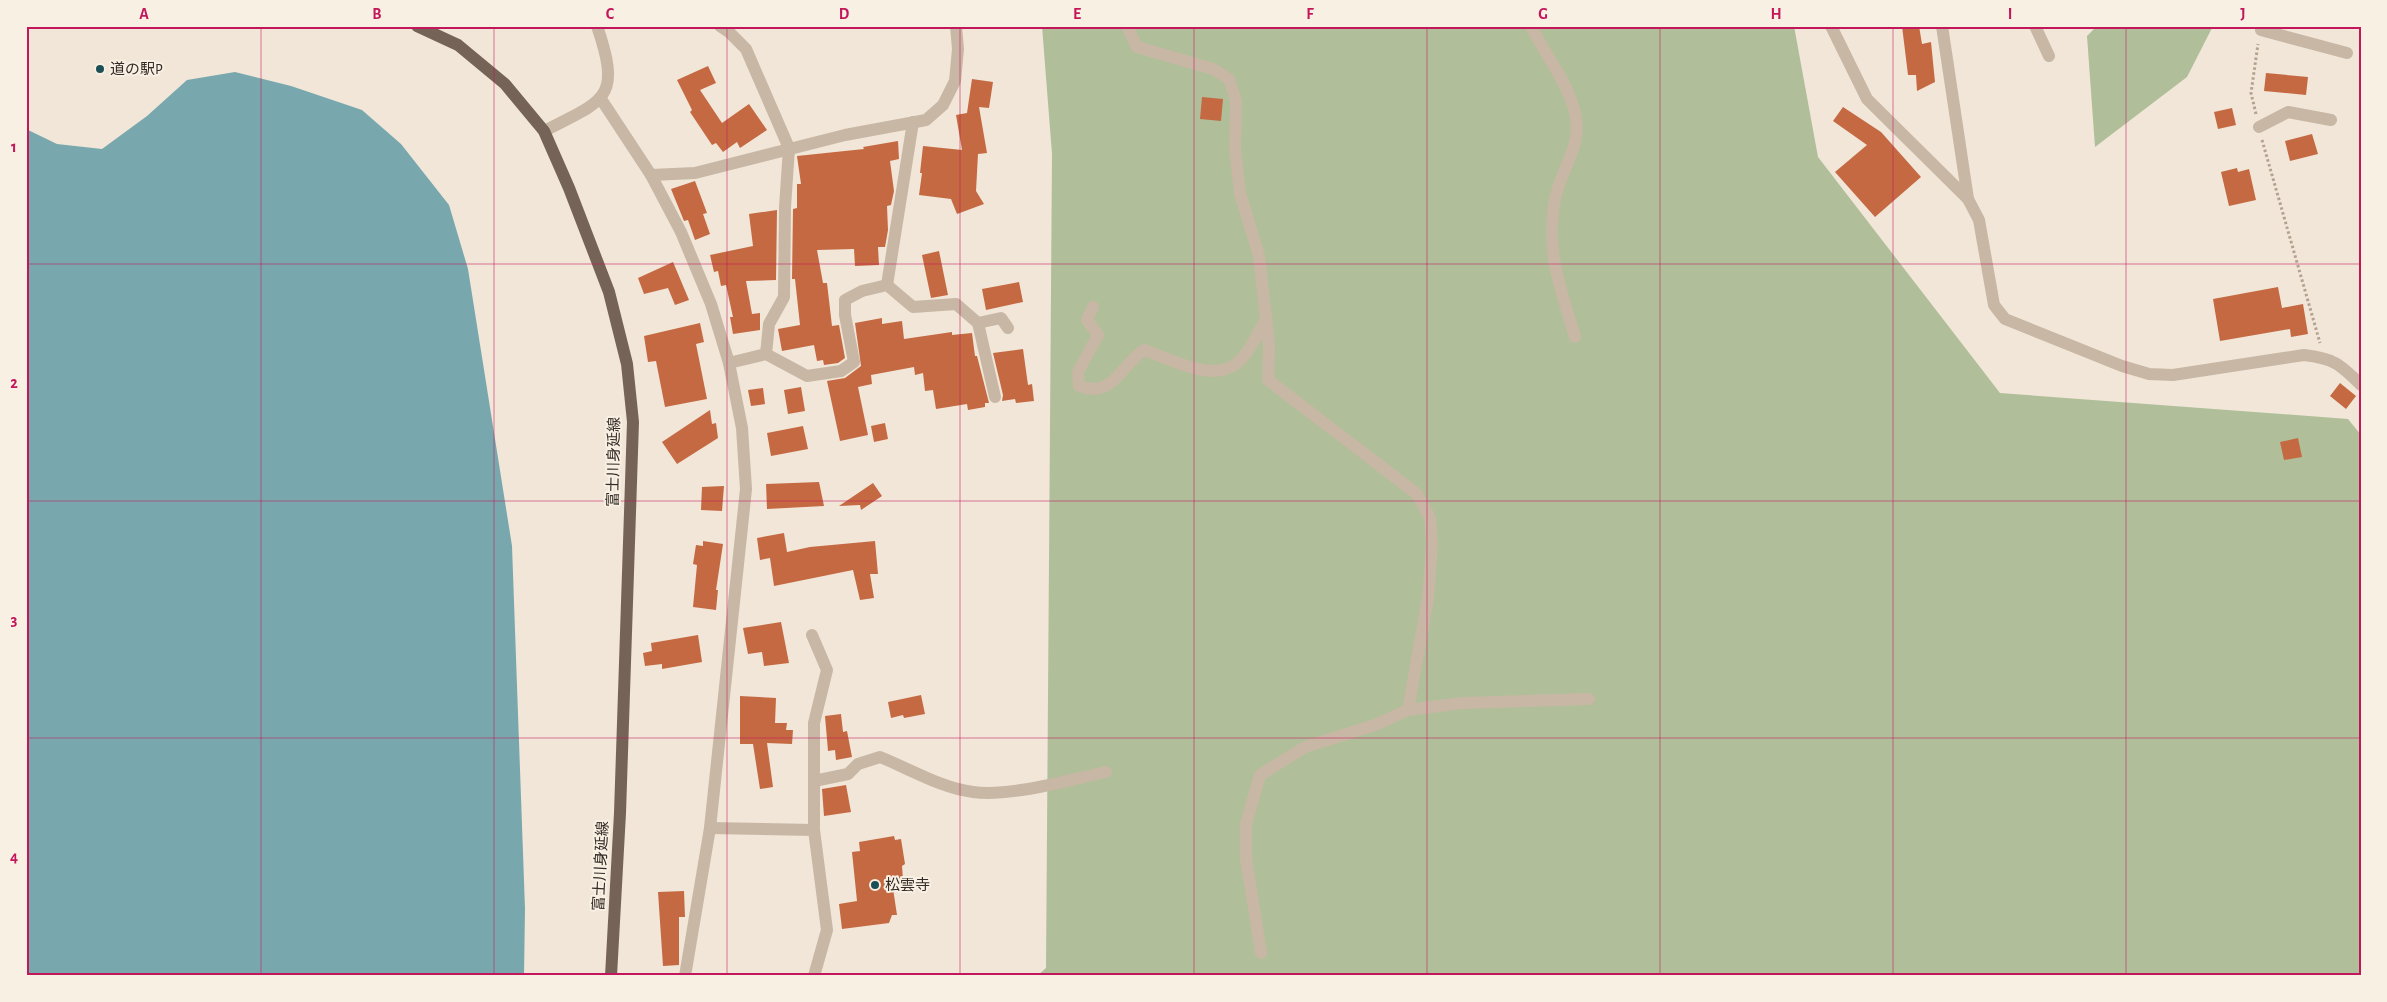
<svg xmlns="http://www.w3.org/2000/svg" width="2387" height="1002" viewBox="0 0 2387 1002" font-family="'Alegreya Sans','Noto Sans JP',sans-serif">
  <style>
    .green { fill: #b0bf99 }
    .water { fill: #78a8ad }
    .building { fill: #c56942 }
    .lines { fill: none; stroke-linecap: round; stroke-linejoin: round }
    .path { stroke: #b4a18f; stroke-width: 3; stroke-dasharray: 2.5 2.5; stroke-linecap: butt }
    .minor { stroke: #c8b7a4; stroke-width: 12 }
    .major { stroke: #766357; stroke-width: 12 }
    .grid { fill: none; stroke: #c2185b; stroke-width: 1; stroke-opacity: 0.55 }
    .poi-dot { fill: #1c4e55; stroke: #f9f0e4; stroke-width: 2 }
    .labels { text-anchor: middle; dominant-baseline: central; stroke-width: 4; stroke-linejoin: round; paint-order: stroke }
    .poi-label { font-size: 15px; fill: #342b26; stroke: #f9f0e4; text-anchor: start }
    .street-label { font-size: 15px; fill: #342b26; stroke: #f9f0e4 }
    .neatline { fill: none; stroke: #c2185b; stroke-width: 2 }
    .grid-label { font-size: 16px; text-anchor: middle; font-weight: bold; fill: #c2185b }
  </style>
  <rect width="100%" height="100%" fill="#f1e6d8"/>
  <g class="green">
    <path d="M1042 26H1794L1818 157 2000 393 2348 419 2361 435V976H1037L1046 968 1052 154Z"/>
    <path d="M2097 26H2213L2187 77 2095 147 2087 36Z"/>
  </g>
  <path class="water" d="M235 72 291 86 362 110 401 144 449 205 468 269 512 546 525 909 524 976H26V129L57 144 102 149 147 116 187 80Z"/>
  <g class="building">
    <path d="M1902 26H1919L1922 44 1931 42 1935 82 1917 91 1916 75H1908Z"/>
    <path d="M708 66 716 83 700 90 722 123 749 104 767 130 740 148 737 142 723 152 716 143 712 145 690 112 692 110 677 80Z"/>
    <path d="M2266 73 2308 77 2306 95 2264 91Z"/>
    <path d="M972 79 993 82 989 108 979 107 987 153 978 154 976 191 984 204 957 214 951 199 919 195 922 173H920L923 146 962 150 956 115 967 113Z"/>
    <path d="M1202 97 1223 99 1221 121 1200 119Z"/>
    <path d="M1843 107 1881 132 1921 177 1875 217 1835 172 1867 145 1833 121Z"/>
    <path d="M2232 108 2236 125 2218 129 2214 112Z"/>
    <path d="M2312 134 2318 154 2290 161 2285 141Z"/>
    <path d="M898 141 899 159 890 161 894 191 891 205 887 206 888 230 885 247H878L879 265 855 266 854 249 817 250 823 283H827L832 326 839 325 845 358 838 363 824 365 823 360 817 361 814 345 782 351 778 329 800 325 795 279H792L793 209 797 208V184H801L797 156 864 149 863 147Z"/>
    <path d="M2237 168 2238 172 2249 169 2256 200 2229 206 2221 172Z"/>
    <path d="M695 181 707 213 703 214 710 234 695 240 688 220 684 221 671 189Z"/>
    <path d="M777 210 776 280 746 281 752 314 760 313V330L733 334 730 317H733L726 285 721 286 718 271 714 272 710 255 753 246 749 214Z"/>
    <path d="M939 251 948 295 931 298 922 255Z"/>
    <path d="M673 262 689 300 675 305 668 288 644 294 638 278Z"/>
    <path d="M1019 282 1023 302 986 310 982 289Z"/>
    <path d="M2278 287 2282 308 2303 304 2308 334 2291 337 2290 329 2220 341 2213 299Z"/>
    <path d="M882 318V324L902 321 904 339 952 332V335L972 333 975 356H977L989 403H985V407L968 410 967 404 936 409 933 390 925 391 923 373 915 375 914 367 871 375 872 384 858 387 868 435 840 441 827 381 845 378 861 366 855 323Z"/>
    <path d="M700 323 704 342 696 344 707 399 665 407 656 361 648 362 644 336Z"/>
    <path d="M1023 349 1028 385 1032 384 1034 401 1016 403 1015 399 1002 401 1003 395 993 353Z"/>
    <path d="M2340 383 2356 396 2346 409 2330 396Z"/>
    <path d="M801 387 805 411 788 414 784 390Z"/>
    <path d="M763 388 765 404 751 406 748 390Z"/>
    <path d="M710 410 712 424 716 423 718 438 677 464 662 442Z"/>
    <path d="M885 423 888 439 874 442 871 426Z"/>
    <path d="M803 426 808 449 771 456 767 433Z"/>
    <path d="M2298 438 2302 457 2284 460 2280 442Z"/>
    <path d="M819 482 824 506 767 509 766 484Z"/>
    <path d="M873 483 882 496 861 510 860 505 839 506Z"/>
    <path d="M724 486 722 511 701 510 702 487Z"/>
    <path d="M784 533 787 552 810 547 875 541 878 574H870L874 598 860 600 853 570 774 586 770 558 760 560 757 538Z"/>
    <path d="M703 541 723 544 716 590H718L716 610 693 607 697 565 693 564 696 545 703 546Z"/>
    <path d="M781 622 789 663 764 666 762 652 748 654 743 628Z"/>
    <path d="M698 635 702 662 662 669V664L645 666 643 653 652 651 651 643Z"/>
    <path d="M921 695 925 714 904 718 903 715 891 718 888 702Z"/>
    <path d="M740 696 776 698 775 723H787L786 730H793L792 744 767 743 773 787 760 789 753 744H740Z"/>
    <path d="M841 714 843 732 847 731 852 757 836 760 835 750 828 751 825 716Z"/>
    <path d="M846 785 851 812 824 816 822 789Z"/>
    <path d="M894 836 895 840 901 839 905 864 902 866 903 880 892 882 897 915H892L889 923 842 929 839 904 857 901 852 852 860 851 859 842Z"/>
    <path d="M684 891 685 917H679V965L663 966 658 892Z"/>
  </g>
  <g class="lines">
    <g class="path">
      <path d="M2256 114 2251 93 2258 44"/>
      <path d="M2262 140 2320 343"/>
    </g>
    <g class="minor">
      <path d="M720 26 729 32 746 49 789 148 785 207 784 297 769 324 766 354"/>
      <path d="M1127 26 1137 47 1213 69 1229 79 1236 101 1235 150 1240 193 1259 256 1269 345 1268 380 1417 494 1430 518 1432 543 1428 598 1408 710"/>
      <path d="M1531 26C1546 57 1570 84 1576 118 1581 146 1562 169 1556 195 1544 248 1560 286 1575 337"/>
      <path d="M1831 26 1867 99 1968 199 1979 220 1994 305 2005 319 2122 366 2149 374 2173 375 2304 355C2333 358 2340 364 2361 385"/>
      <path d="M1942 26 1968 199"/>
      <path d="M2035 26 2049 56"/>
      <path d="M2261 30 2347 53"/>
      <path d="M601 99 651 175 681 232 711 304 729 363 742 428 746 489 710 828 685 976"/>
      <path d="M2259 127 2288 112 2331 120"/>
      <path d="M544 131C605 100 622 99 597 26"/>
      <path d="M651 175 695 173 845 135 926 120 943 105 955 81 958 49 956 26"/>
      <path d="M887 285 913 122"/>
      <path d="M1093 307 1087 320 1098 335 1078 372 1079 386C1113 399 1121 365 1144 350 1174 360 1220 388 1244 356 1253 345 1259 331 1266 319"/>
      <path d="M978 323 995 397"/>
      <path d="M729 363 766 354 807 376 841 371 854 362 845 315V300L862 291 887 285 913 307 956 304 978 323 1001 318 1008 328"/>
      <path d="M812 635 827 670 814 723V830"/>
      <path d="M814 781 848 774 858 764 880 757C910 769 941 788 973 792 1011 797 1068 780 1106 772"/>
      <path d="M710 828 814 830 827 930 814 976"/>
      <path d="M1261 953 1246 858V824L1260 775 1305 747 1375 725 1408 710 1462 703 1589 699"/>
    </g>
    <path class="major" d="M417 26 458 45 505 84 544 131 569 188 609 292 627 364 633 422 620 813 611 976"/>
  </g>
  <path class="grid" d="M261 26V976M494 26V976M727 26V976M960 26V976M1194 26V976M1427 26V976M1660 26V976M1893 26V976M2126 26V976M26 264H2361M26 501H2361M26 738H2361"/>
  <g class="poi-dot">
    <circle cx="100" cy="69" r="5"/>
    <circle cx="875" cy="885" r="5"/>
  </g>
  <g class="labels">
    <g class="poi-label">
      <text x="110" y="69">道の駅P</text>
      <text x="885" y="885">松雲寺</text>
    </g>
    <g class="street-label">
      <text transform="translate(614 462) rotate(-89)">富士川身延線</text>
      <text transform="translate(601 866) rotate(-87)">富士川身延線</text>
    </g>
  </g>
  <rect width="2387" height="1002" fill="none" stroke="#f9f0e4" stroke-width="55"/>
  <rect x="28" y="28" width="2332" height="946" class="neatline"/>
  <g class="grid-label">
    <text x="144" y="19">A</text>
    <text x="377" y="19">B</text>
    <text x="610" y="19">C</text>
    <text x="844" y="19">D</text>
    <text x="1077" y="19">E</text>
    <text x="1310" y="19">F</text>
    <text x="1543" y="19">G</text>
    <text x="1776" y="19">H</text>
    <text x="2010" y="19">I</text>
    <text x="2243" y="19">J</text>
    <text x="14" y="152">1</text>
    <text x="14" y="388">2</text>
    <text x="14" y="625">3</text>
    <text x="14" y="862">4</text>
  </g>
</svg>
